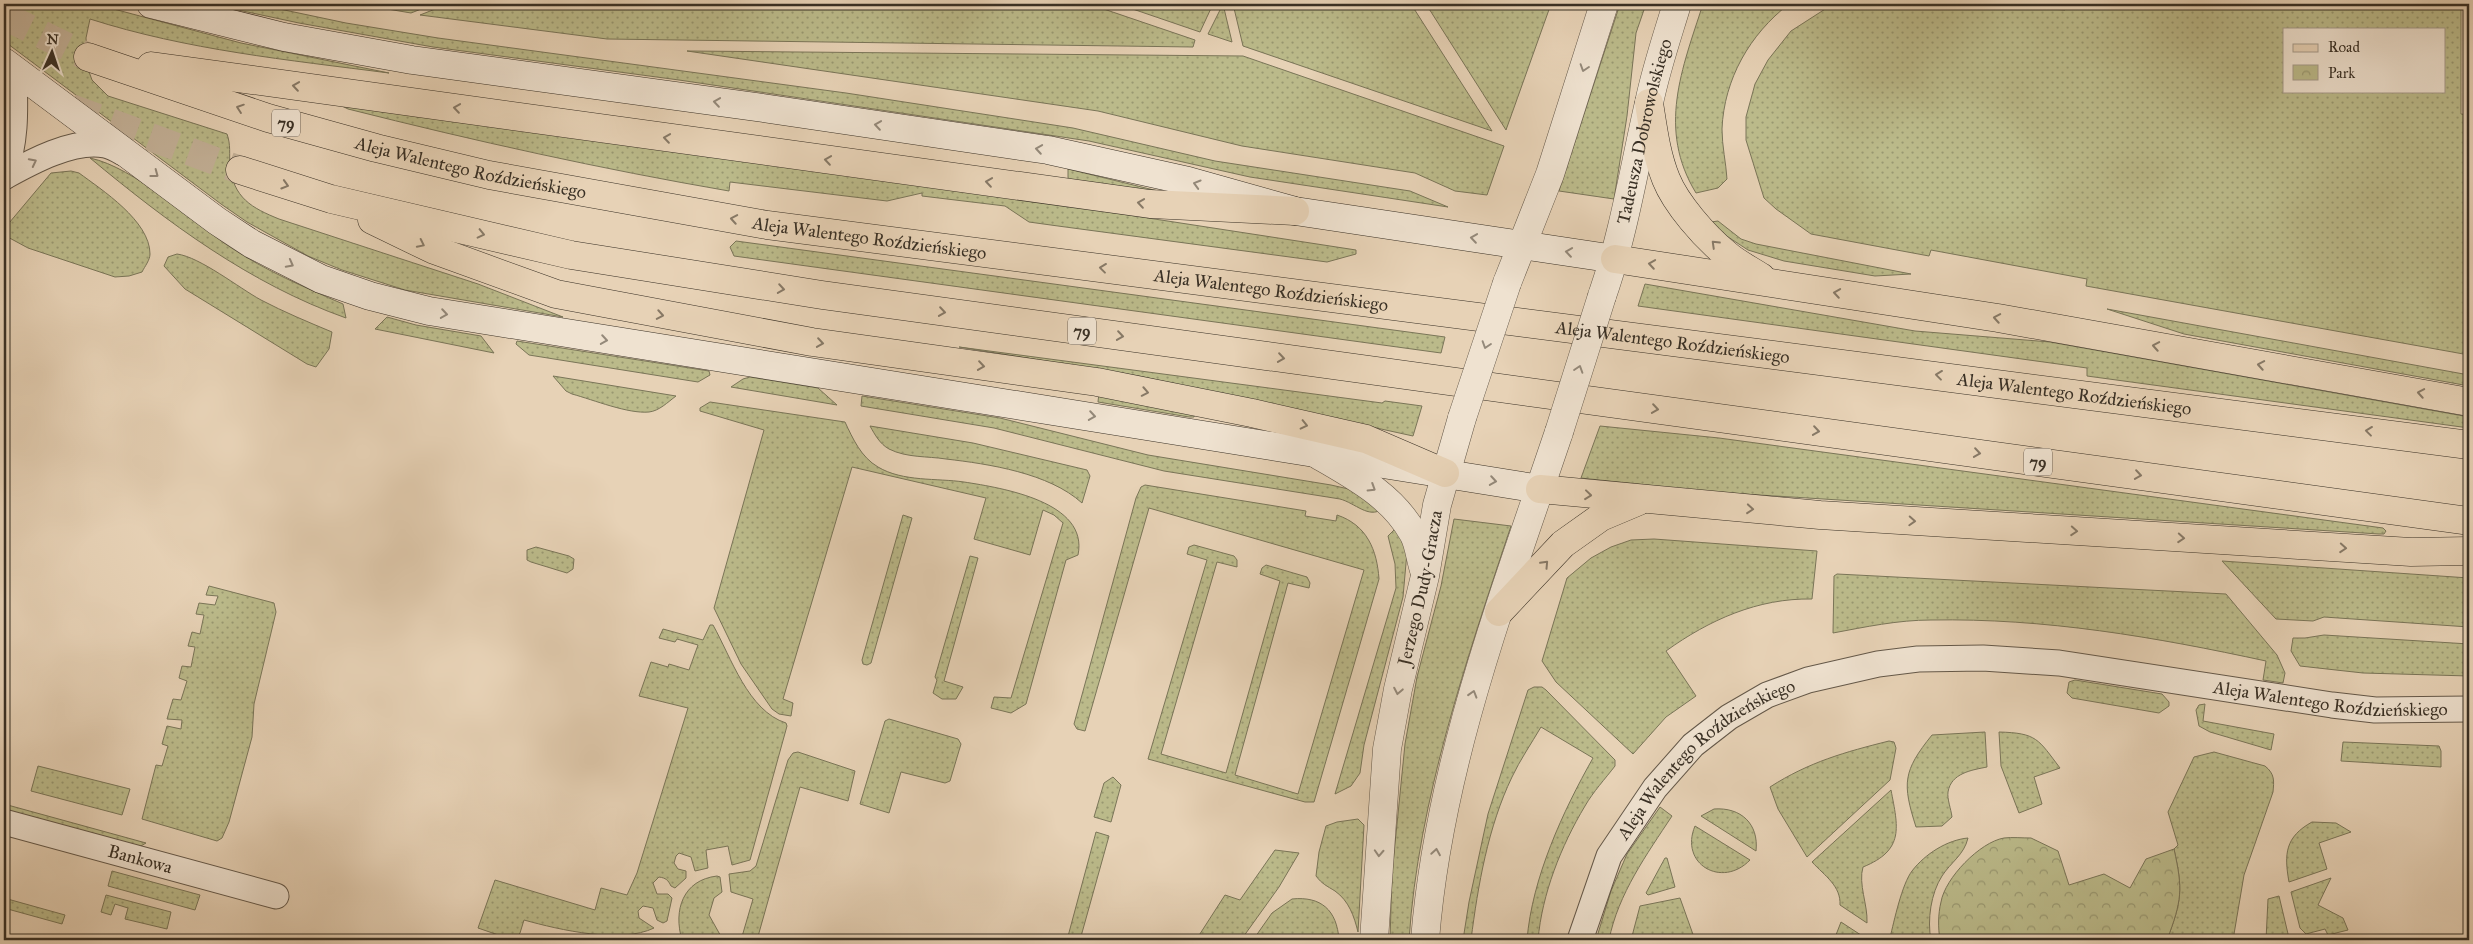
<svg xmlns="http://www.w3.org/2000/svg" width="2473" height="944" viewBox="0 0 2473 944" font-family="'IM FELL Great Primer',serif">
  <style>
    .grass { fill: url(#grass-dots); stroke: #7a7558; fill-rule: evenodd }
    .park { fill: url(#park-crowns); stroke: #7a7558 }
    .lines { fill: none; stroke-linecap: round; stroke-linejoin: round }
    .primary-tunnel { stroke: #c4b299; stroke-width: 28; stroke-dasharray: 28 14; stroke-linecap: butt }
    .minor-casing { stroke: #645849; stroke-width: 27 }
    .tertiary-casing { stroke: #645849; stroke-width: 29 }
    .secondary-casing { stroke: #393025; stroke-width: 29 }
    .primary-casing { stroke: #393025; stroke-width: 29 }
    .minor { stroke: #efe2d0; stroke-width: 25 }
    .tertiary { stroke: #efe2d0; stroke-width: 28 }
    .secondary { stroke: #efe2d0; stroke-width: 28 }
    .primary { stroke: #e7d2b6; stroke-width: 28 }
    .tertiary-bridge-casing { stroke: #645849; stroke-width: 29; stroke-linecap: butt }
    .tertiary-bridge { stroke: #efe2d0; stroke-width: 28 }
    .oneway { stroke: #94897a }
    .oneway2 { stroke: #877966 }
    .labels { text-anchor: middle; dominant-baseline: central; stroke-width: 4; stroke-linejoin: round; paint-order: stroke }
    .shield { fill: #efe2d0; stroke: #706558; stroke-width: 1 }
    .shield-label { font-size: 16px; font-weight: bold; fill: #393025 }
    .street-label { font-size: 18px; fill: #393025; stroke: #efe2d0 }
  </style>
  <defs>
    <pattern id="grass-dots" width="8" height="8" patternUnits="userSpaceOnUse" patternTransform="scale(1.25)"><rect width="8" height="8" fill="#bbba8a"/><path d="M2 2h.1M6 6h.1" fill="none" stroke="#999871" stroke-width="1.8" stroke-linecap="round"/></pattern>
    <pattern id="park-crowns" width="20" height="18" patternUnits="userSpaceOnUse" patternTransform="scale(1.25)"><rect width="20" height="18" fill="#bbba8a"/><path d="M2 6a3 3 0 1 1 6 0M12 15a3 3 0 1 1 6 0" fill="none" stroke="#999871"/></pattern>
  </defs>
  <rect width="100%" height="100%" fill="#e7d2b6"/>
  <filter id="stains"><feTurbulence type="fractalNoise" baseFrequency=".004" numOctaves="4"/><feColorMatrix values="0 0 0 0 .2 0 0 0 0 .09 0 0 0 0 .02 0 0 0 .5 -.17"/></filter>
  <radialGradient id="worn" r=".72"><stop offset=".6" stop-color="#630" stop-opacity="0"/><stop offset="1" stop-color="#630" stop-opacity=".3"/></radialGradient>
  <g class="grass">
    <path d="M4 4H95L241 43 389 73C288 60 187 50 90 19L86 38 88 69 92 80 108 96 227 134C231 145 229 154 230 165 233 198 252 208 279 219L478 284 563 317 405 290 342 270 308 256 247 222 221 204 4 41Z"/>
    <path d="M210 4H256L346 23 438 38 846 93 1073 128 1215 161 1410 191 1448 207 1250 177 1089 141 679 80 433 47 299 23Z"/>
    <path d="M358 4H434L411 13Z"/>
    <path d="M448 4H1089L1195 40 1193 47 607 39 420 15Z"/>
    <path d="M1118 4H1213L1200 32Z"/>
    <path d="M1223 4 1232 42 1208 34Z"/>
    <path d="M1233 4H1411L1492 131 1243 46Z"/>
    <path d="M1426 4H1551L1506 130Z"/>
    <path d="M1620 4H1646L1636 33 1627 116 1614 199 1559 191Z"/>
    <path d="M1703 4H1789C1750 34 1724 79 1722 129 1722 146 1726 163 1727 179L1718 188 1696 193C1657 129 1682 69 1703 4Z"/>
    <path d="M1833 4H1862L1879 9 1897 4H2051V9L2065 10V4H2461V114L2469 115V355L2086 286 2087 279 1931 250 1929 256 1811 234 1776 209 1764 198 1746 140V117L1755 84 1768 60 1791 31ZM2284 29H2444V91H2284Z"/>
    <path d="M687 51 1243 56 1504 146 1487 195 1455 191 1415 173 1242 146 1098 111Z"/>
    <path d="M342 106 1083 208 1356 250V254L1327 262 1058 226 1029 222 1005 206 922 196V193L887 201 730 182 729 191C601 169 475 141 348 109Z"/>
    <path d="M90 158C136 168 189 220 230 247 266 271 304 287 343 304L346 318C250 284 167 222 90 158Z"/>
    <path d="M1068 169 1162 192 1068 179Z"/>
    <path d="M71 171 79 173C102 190 150 221 150 254 150 260 145 266 142 272L129 276 115 277 28 248 4 235V229L51 173Z"/>
    <path d="M1718 221 1741 239 1756 244 1911 274 1875 276 1784 261 1748 250 1722 233 1711 222Z"/>
    <path d="M736 241 1445 337 1441 353 734 256 730 247Z"/>
    <path d="M177 254C200 257 239 288 261 300 284 312 308 322 332 332L329 349 316 367 307 364 185 289 164 266 168 257Z"/>
    <path d="M1645 284 1915 331 2050 342 2469 417V428L2087 376V368L1638 306Z"/>
    <path d="M2107 309 2469 375V386L2184 334Z"/>
    <path d="M387 317 416 325 481 336 494 353 375 329Z"/>
    <path d="M517 341 709 371 710 375 698 382 529 355 516 344Z"/>
    <path d="M959 347 1382 403 1385 401 1422 406 1413 436 1139 376Z"/>
    <path d="M553 376 676 396C668 402 659 411 649 412 628 414 594 400 572 394L566 391Z"/>
    <path d="M750 377 818 388 837 405 731 387 743 379Z"/>
    <path d="M1099 392 1195 413 1194 417H1189L1098 402Z"/>
    <path d="M862 396 1000 418 1148 455 1331 485 1353 490 1382 509C1369 519 1355 503 1340 499L1164 471 994 428 861 406Z"/>
    <path d="M710 402 845 422C853 439 861 457 878 467 903 482 937 478 964 482 1003 488 1089 502 1078 555L1066 560 1026 704 1011 713 991 708 994 697 1011 698 1063 523 1054 515 1043 510 1030 555 974 539 986 498 852 467 783 699 793 703 791 716 779 714 772 709 741 664 714 608 764 430 700 411V408Z"/>
    <path d="M870 426 973 443 1087 470 1090 476 1082 503C1049 473 989 464 946 459 927 456 907 458 889 449 880 444 875 435 870 426Z"/>
    <path d="M1600 426 1719 438 2383 528 2386 531 2384 534H2379L1712 492 1581 478Z"/>
    <path d="M1145 485 1306 511 1305 516 1336 521 1337 515C1367 525 1377 550 1379 579L1314 802H1305L1148 759 1207 560 1187 554 1189 547 1194 545 1234 556 1237 560V567L1217 562 1161 754 1226 773 1280 581 1260 574 1262 568 1266 565 1307 577 1310 583 1309 588 1288 583 1235 775 1298 794 1364 570 1149 508 1085 731 1077 729 1074 724 1136 498 1141 487Z"/>
    <path d="M903 515 912 518 871 663 867 665 863 664 862 660Z"/>
    <path d="M1454 519 1511 526C1467 658 1418 801 1409 940H1390L1392 874 1405 744 1417 677 1441 586Z"/>
    <path d="M1396 528 1407 552 1403 597 1364 745 1360 773 1351 786 1335 794 1396 588 1395 564 1388 536Z"/>
    <path d="M1654 539 1817 551 1812 599C1758 598 1709 620 1666 651L1696 696 1666 717 1633 754 1556 682 1542 661 1567 578 1591 558 1611 547 1631 540Z"/>
    <path d="M536 547 569 556 574 559 573 569 567 573 531 562 527 560V550Z"/>
    <path d="M970 556 978 558 944 681 963 687 956 699H942L933 693 937 680 935 677Z"/>
    <path d="M2222 561 2469 578V627L2324 617 2313 621 2276 619Z"/>
    <path d="M1837 574 2226 594 2277 655 2285 673 2283 683 2263 680 2266 661C2155 637 2045 618 1931 620 1898 620 1865 627 1833 633L1834 576Z"/>
    <path d="M209 586 274 603 276 612 254 704 252 737 229 822 222 838 217 841 142 819 156 765 162 766 168 746 162 744 167 726 181 729 182 720 167 719 173 699 181 700 187 681 179 678 182 666 191 667 195 647 188 646 192 632 200 634 204 615 196 614 199 603 215 605 218 596 206 595Z"/>
    <path d="M710 625H713C731 657 748 711 786 723L787 726 750 860 732 865 728 846 706 850 708 868 695 871 691 857 679 853 676 856 674 863 678 869 686 871V878L675 888 671 886C668 880 666 878 659 877L653 883 657 894H668L672 898 667 921 663 923 657 920 653 908 643 906 638 911 639 918 654 928C621 944 560 930 524 920L520 933 515 939 507 938 478 928 495 880 595 910 601 888 627 895 637 873 688 708 639 696 651 662 668 667 669 664 689 670 698 645 677 639 675 642 659 638 663 629 703 640Z"/>
    <path d="M2324 635 2469 644V676L2363 673 2300 666 2291 651 2293 638H2305Z"/>
    <path d="M2075 680 2162 694 2169 702V706L2159 713 2072 698 2067 693 2069 682Z"/>
    <path d="M1534 687H1542L1546 690 1615 760V766C1605 779 1593 792 1585 806 1561 846 1542 894 1538 940H1527C1532 878 1563 811 1593 758L1541 727C1531 744 1520 760 1512 777 1488 827 1478 885 1471 940H1463L1469 902 1488 814 1528 690Z"/>
    <path d="M2205 704 2203 721 2274 734 2271 750 2210 732 2199 726 2196 710 2199 705Z"/>
    <path d="M889 719 958 739 961 744 950 781 945 783 901 772 889 813 860 804 885 721Z"/>
    <path d="M1985 732 1987 767C1972 770 1951 773 1948 792 1947 799 1951 809 1952 817L1942 826 1916 827C1902 783 1903 771 1932 735Z"/>
    <path d="M1999 732C2037 733 2038 739 2060 768L2034 777 2042 804 2019 813 2001 766Z"/>
    <path d="M1889 741 1894 742 1896 748 1890 780 1807 857 1778 809 1770 787C1809 762 1845 752 1889 741Z"/>
    <path d="M2343 742 2439 746 2441 751V767L2341 761Z"/>
    <path d="M798 752 855 771 848 801 800 787 757 940H741L753 899 731 892 729 874 750 871 756 866 788 760 793 753Z"/>
    <path d="M2214 752 2265 766C2275 774 2274 781 2273 792L2244 875 2233 940H2167C2182 900 2183 890 2174 849L2178 845 2168 812 2194 757Z"/>
    <path d="M38 766 130 789 122 815 31 791Z"/>
    <path d="M1113 777 1121 785 1111 822 1094 817 1104 783Z"/>
    <path d="M1891 790C1898 827 1905 850 1863 867 1858 884 1868 905 1867 923L1840 905C1841 886 1825 876 1812 862Z"/>
    <path d="M4 804 146 843 139 847 4 811Z"/>
    <path d="M1660 807 1672 816C1647 854 1618 894 1609 940H1596L1611 891 1627 854Z"/>
    <path d="M1714 809C1741 807 1759 824 1756 851L1701 816Z"/>
    <path d="M1358 819 1364 825 1358 932C1354 916 1349 901 1335 891 1327 886 1322 884 1316 876L1319 852 1326 826 1337 822Z"/>
    <path d="M2312 822 2336 823 2351 832 2319 843 2327 869 2289 882C2284 854 2285 837 2312 822Z"/>
    <path d="M1695 826 1750 860C1722 889 1679 864 1695 826Z"/>
    <path d="M1096 832 1109 836 1080 940H1067Z"/>
    <path d="M1968 838C1964 855 1951 862 1942 876 1931 893 1927 920 1931 940H1893L1890 938C1894 921 1902 884 1912 871 1925 854 1947 840 1968 838Z"/>
    <path d="M1275 850 1299 853 1279 887 1241 940H1196L1225 895 1240 900Z"/>
    <path d="M1665 858H1667L1675 887 1648 895 1646 893Z"/>
    <path d="M112 871 200 895 195 910 108 886Z"/>
    <path d="M717 876 720 877 722 892 714 898 709 915 723 940H682C673 910 683 880 717 876Z"/>
    <path d="M2331 878 2318 905 2343 918 2348 930 2328 935 2325 929 2306 934 2300 928 2291 892Z"/>
    <path d="M106 895 171 912 167 929 125 919 128 908 115 904 111 915 101 912Z"/>
    <path d="M2279 896 2289 938 2266 940 2268 899Z"/>
    <path d="M4 898 65 915 62 924 4 908Z"/>
    <path d="M1680 898 1695 940H1631L1640 906Z"/>
    <path d="M1292 899C1321 896 1337 910 1339 940H1253L1272 913Z"/>
    <path d="M1841 922 1867 939V940H1834Z"/>
  </g>
  <path class="park" d="M2031 838 2058 851 2069 885 2104 874 2130 888 2146 859 2174 849C2183 890 2182 900 2167 940H1940C1938 928 1938 914 1941 902 1945 878 1980 842 2004 838 2012 837 2022 838 2031 838Z"/>
  <g class="lines">
    <g class="primary-tunnel">
      <path d="M4 16 88 57"/>
      <path d="M71 108 240 170"/>
    </g>
    <defs>
      <g id="minor">
        <path d="M4 177C31 162 73 139 105 145 111 146 118 150 123 153"/>
        <path d="M4 177C17 137 15 110 14 69"/>
        <path id="s1" d="M4 822 276 896"/>
        <path id="s2" d="M1580 940 1609 856 1655 788 1693 745 1729 717 1767 695 1808 680 1878 664 1918 659 1983 658 2059 663 2332 705 2375 710 2469 709"/>
      </g>
      <g id="tertiary">
        <path d="M1507 283 1550 174 1604 4"/>
        <path id="s3" d="M1602 296C1624 233 1634 168 1649 103 1656 69 1667 37 1677 4"/>
        <path d="M1315 453C1352 475 1391 494 1413 533 1419 543 1420 558 1424 570"/>
        <path id="s4" d="M1374 940 1387 749 1398 689 1425 576 1437 505 1462 418"/>
        <path d="M1425 940C1439 764 1503 598 1559 432"/>
      </g>
      <g id="secondary">
        <path d="M151 4 284 37 412 60 763 108 1048 150 1188 181 1295 211 1615 259"/>
        <path d="M4 62 217 221 252 244 321 279 370 296 429 311 1540 489"/>
      </g>
      <g id="primary">
        <path id="s5" d="M88 57 268 118 376 148 489 175 767 225 2469 445"/>
        <path d="M151 66 1150 204 1295 211"/>
        <path d="M1649 103C1653 128 1656 154 1666 179 1676 204 1705 237 1726 254 1736 263 1750 270 1761 277"/>
        <path d="M240 170 331 199 571 255 822 295 2469 521"/>
        <path d="M372 220 432 249 556 294 812 342 1097 382 1252 413 1366 439 1445 473"/>
        <path d="M1615 259 1998 318 2469 402"/>
        <path d="M1540 489 1820 515 2411 552 2469 551"/>
        <path d="M1499 612 1563 544 1601 517 1639 501"/>
      </g>
    </defs>
    <use href="#minor" class="minor-casing"/>
    <use href="#tertiary" class="tertiary-casing"/>
    <use href="#secondary" class="secondary-casing"/>
    <use href="#primary" class="primary-casing"/>
    <use href="#minor" class="minor"/>
    <use href="#tertiary" class="tertiary"/>
    <use href="#secondary" class="secondary"/>
    <use href="#primary" class="primary"/>
    <defs>
      <g id="tertiary-bridge">
        <path d="M1462 418 1507 283"/>
        <path d="M1559 432 1602 296"/>
      </g>
    </defs>
    <use href="#tertiary-bridge" class="tertiary-bridge-casing"/>
    <use href="#tertiary-bridge" class="tertiary-bridge"/>
  </g>
  <defs><path id="oneway-chevron" d="M-2-3.5L2.5 0L-2 3.5" fill="none" stroke-width="1.6" stroke-linecap="round" stroke-linejoin="round" transform="scale(1.25)"/></defs>
  <g class="oneway">
    <use href="#oneway-chevron" transform="translate(1584 68) rotate(108)"/>
    <use href="#oneway-chevron" transform="translate(717 102) rotate(-172)"/>
    <use href="#oneway-chevron" transform="translate(878 125) rotate(-172)"/>
    <use href="#oneway-chevron" transform="translate(1039 149) rotate(-171)"/>
    <use href="#oneway-chevron" transform="translate(33 162) rotate(-27)"/>
    <use href="#oneway-chevron" transform="translate(155 174) rotate(37)"/>
    <use href="#oneway-chevron" transform="translate(1197 184) rotate(-164)"/>
    <use href="#oneway-chevron" transform="translate(1474 238) rotate(-172)"/>
    <use href="#oneway-chevron" transform="translate(1569 252) rotate(-172)"/>
    <use href="#oneway-chevron" transform="translate(290 264) rotate(28)"/>
    <use href="#oneway-chevron" transform="translate(444 314) rotate(9)"/>
    <use href="#oneway-chevron" transform="translate(604 340) rotate(9)"/>
    <use href="#oneway-chevron" transform="translate(1486 345) rotate(108)"/>
    <use href="#oneway-chevron" transform="translate(1579 369) rotate(-72)"/>
    <use href="#oneway-chevron" transform="translate(1092 416) rotate(9)"/>
    <use href="#oneway-chevron" transform="translate(1493 481) rotate(9)"/>
    <use href="#oneway-chevron" transform="translate(1372 488) rotate(32)"/>
    <use href="#oneway-chevron" transform="translate(1398 691) rotate(101)"/>
    <use href="#oneway-chevron" transform="translate(1473 694) rotate(-73)"/>
    <use href="#oneway-chevron" transform="translate(1436 852) rotate(-81)"/>
    <use href="#oneway-chevron" transform="translate(1379 853) rotate(93)"/>
  </g>
  <g class="oneway2">
    <use href="#oneway-chevron" transform="translate(296 86) rotate(-172)"/>
    <use href="#oneway-chevron" transform="translate(240 108) rotate(-161)"/>
    <use href="#oneway-chevron" transform="translate(457 108) rotate(-172)"/>
    <use href="#oneway-chevron" transform="translate(667 138) rotate(-172)"/>
    <use href="#oneway-chevron" transform="translate(828 160) rotate(-172)"/>
    <use href="#oneway-chevron" transform="translate(989 182) rotate(-172)"/>
    <use href="#oneway-chevron" transform="translate(285 185) rotate(17)"/>
    <use href="#oneway-chevron" transform="translate(1141 203) rotate(-172)"/>
    <use href="#oneway-chevron" transform="translate(734 219) rotate(-170)"/>
    <use href="#oneway-chevron" transform="translate(481 234) rotate(13)"/>
    <use href="#oneway-chevron" transform="translate(421 244) rotate(26)"/>
    <use href="#oneway-chevron" transform="translate(1715 244) rotate(-136)"/>
    <use href="#oneway-chevron" transform="translate(1652 264) rotate(-171)"/>
    <use href="#oneway-chevron" transform="translate(1103 268) rotate(-173)"/>
    <use href="#oneway-chevron" transform="translate(781 289) rotate(9)"/>
    <use href="#oneway-chevron" transform="translate(1837 293) rotate(-171)"/>
    <use href="#oneway-chevron" transform="translate(942 312) rotate(8)"/>
    <use href="#oneway-chevron" transform="translate(660 315) rotate(10)"/>
    <use href="#oneway-chevron" transform="translate(1997 318) rotate(-170)"/>
    <use href="#oneway-chevron" transform="translate(1120 336) rotate(8)"/>
    <use href="#oneway-chevron" transform="translate(820 343) rotate(8)"/>
    <use href="#oneway-chevron" transform="translate(2156 346) rotate(-170)"/>
    <use href="#oneway-chevron" transform="translate(1281 358) rotate(8)"/>
    <use href="#oneway-chevron" transform="translate(2261 365) rotate(-170)"/>
    <use href="#oneway-chevron" transform="translate(981 366) rotate(8)"/>
    <use href="#oneway-chevron" transform="translate(1939 375) rotate(-173)"/>
    <use href="#oneway-chevron" transform="translate(1145 392) rotate(11)"/>
    <use href="#oneway-chevron" transform="translate(2421 393) rotate(-170)"/>
    <use href="#oneway-chevron" transform="translate(1655 409) rotate(8)"/>
    <use href="#oneway-chevron" transform="translate(1304 425) rotate(13)"/>
    <use href="#oneway-chevron" transform="translate(1816 431) rotate(8)"/>
    <use href="#oneway-chevron" transform="translate(2369 431) rotate(-173)"/>
    <use href="#oneway-chevron" transform="translate(1977 453) rotate(8)"/>
    <use href="#oneway-chevron" transform="translate(2138 475) rotate(8)"/>
    <use href="#oneway-chevron" transform="translate(1588 495) rotate(6)"/>
    <use href="#oneway-chevron" transform="translate(1750 509) rotate(5)"/>
    <use href="#oneway-chevron" transform="translate(1912 521) rotate(3)"/>
    <use href="#oneway-chevron" transform="translate(2074 531) rotate(4)"/>
    <use href="#oneway-chevron" transform="translate(2181 538) rotate(4)"/>
    <use href="#oneway-chevron" transform="translate(2343 548) rotate(4)"/>
    <use href="#oneway-chevron" transform="translate(1545 564) rotate(-47)"/>
  </g>
  <g class="labels">
    <g class="shield">
      <rect x="272" y="109.5" width="28" height="27" rx="4"/>
      <rect x="1068" y="317.5" width="28" height="27" rx="4"/>
      <rect x="2024" y="448.5" width="28" height="27" rx="4"/>
    </g>
    <g class="shield-label">
      <text x="286" y="123">79</text>
      <text x="1082" y="331">79</text>
      <text x="2038" y="462">79</text>
    </g>
    <g class="street-label">
      <text stroke="none"><textPath href="#s3" startOffset="170">Tadeusza Dobrowolskiego</textPath></text>
      <text stroke="none"><textPath href="#s5" startOffset="399">Aleja Walentego Roździeńskiego</textPath></text>
      <text stroke="none"><textPath href="#s5" startOffset="804">Aleja Walentego Roździeńskiego</textPath></text>
      <text stroke="none"><textPath href="#s5" startOffset="1209">Aleja Walentego Roździeńskiego</textPath></text>
      <text stroke="none"><textPath href="#s5" startOffset="1614">Aleja Walentego Roździeńskiego</textPath></text>
      <text stroke="none"><textPath href="#s5" startOffset="2019">Aleja Walentego Roździeńskiego</textPath></text>
      <text stroke="none"><textPath href="#s4" startOffset="356">Jerzego Dudy-Gracza</textPath></text>
      <text stroke="none"><textPath href="#s2" startOffset="889">Aleja Walentego Roździeńskiego</textPath></text>
      <text stroke="none"><textPath href="#s2" startOffset="229">Aleja Walentego Roździeńskiego</textPath></text>
      <text stroke="none"><textPath href="#s1" startOffset="141">Bankowa</textPath></text>
    </g>
  </g>
  <rect width="2473" height="944" fill="none" stroke="#e7d2b6" stroke-width="20"/>
  <rect x="5" y="5" width="2463" height="934" fill="none" stroke="#393025" stroke-width="2.5"/>
  <rect x="10" y="10" width="2453" height="924" fill="none" stroke="#393025"/>
  <rect x="2283" y="28" width="162" height="65" fill="#efe2d0" stroke="#a69b8c"/>
  <rect x="2293" y="44" width="25" height="8" fill="#e7d2b6" stroke="#a69b8c"/>
  <text x="2328" y="52" font-size="15" fill="#393025">Road</text>
  <rect x="2293" y="65" width="25" height="15" fill="url(#park-crowns)" stroke="#a69b8c"/>
  <text x="2328" y="78" font-size="15" fill="#393025">Park</text>
  <g transform="translate(52 52) rotate(3)" stroke="#efe2d0" stroke-width="4" paint-order="stroke">
  <path d="M0-4L9 19L0 12L-9 19Z" fill="#393025"/>
  <text y="-8" font-size="14" font-weight="bold" text-anchor="middle" fill="#393025">N</text>
  </g>
  <rect width="100%" height="100%" filter="url(#stains)"/>
  <rect width="100%" height="100%" fill="url(#worn)"/>
</svg>
